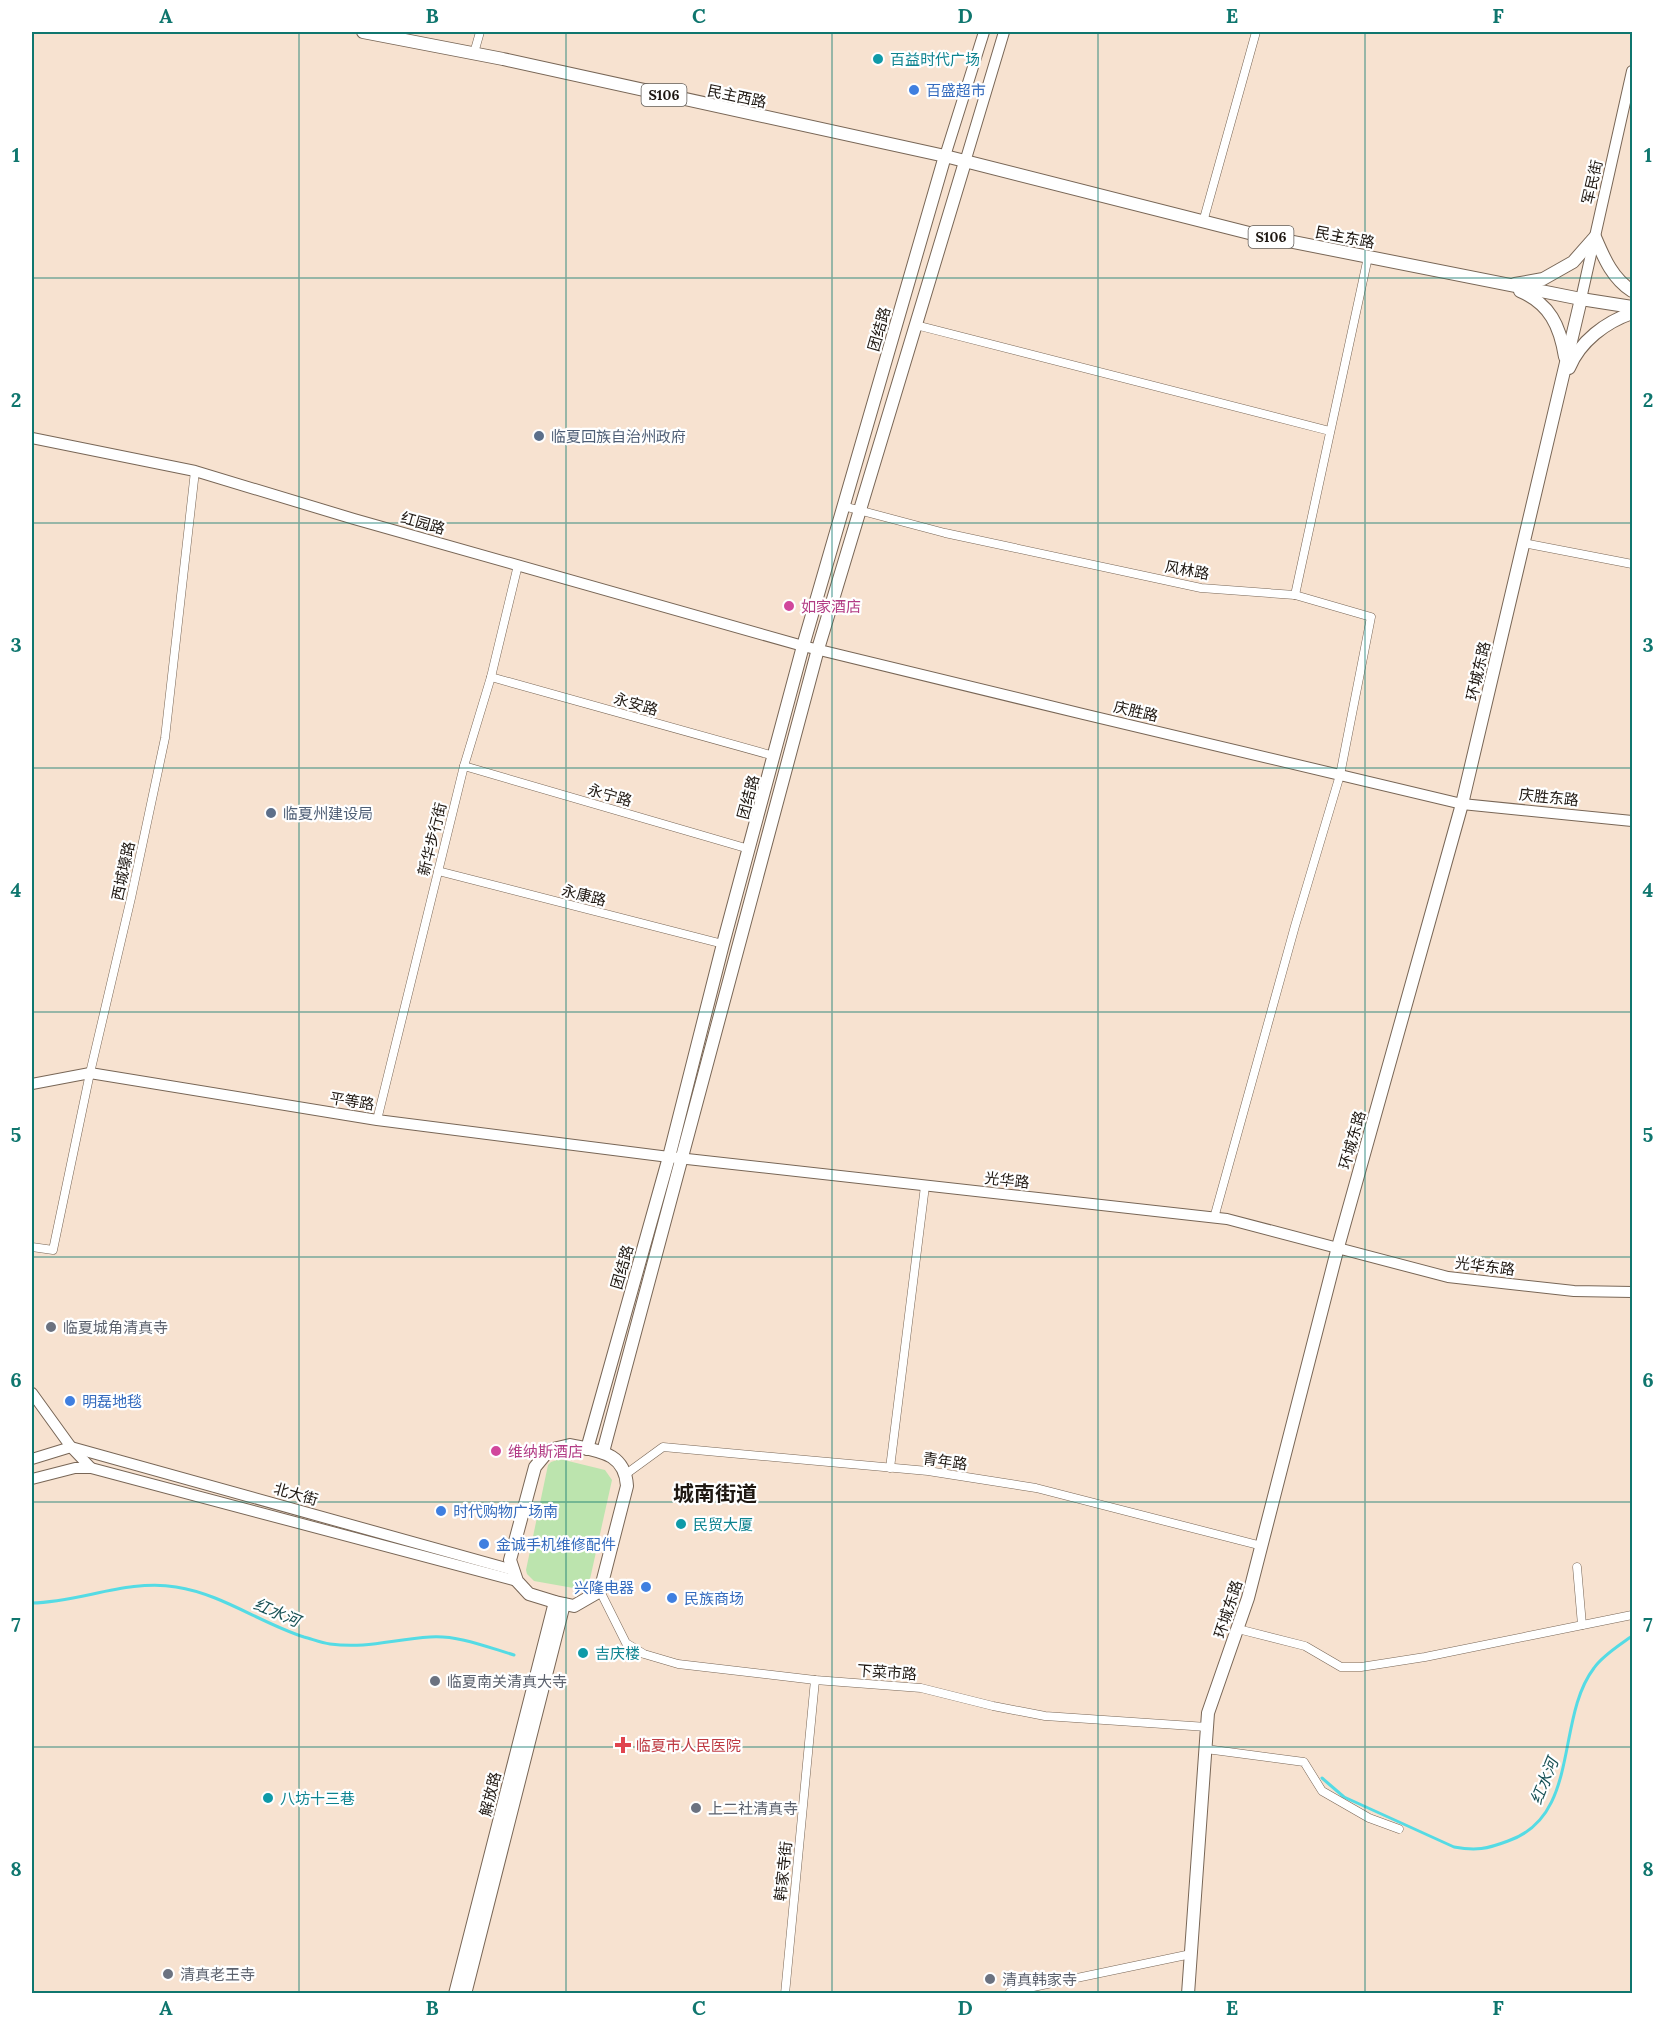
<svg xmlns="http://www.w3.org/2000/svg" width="1664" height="2025" viewBox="0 0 1664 2025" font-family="Lora,'Noto Sans SC',serif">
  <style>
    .green { fill: #bce4ae }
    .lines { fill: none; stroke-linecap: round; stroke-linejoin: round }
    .stream { stroke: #55dbe4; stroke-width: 3 }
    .street-casing { stroke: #786656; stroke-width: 9 }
    .secondary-casing { stroke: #786656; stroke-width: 12 }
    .primary-casing { stroke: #786656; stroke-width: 14 }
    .street { stroke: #fff; stroke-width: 8 }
    .secondary { stroke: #fff; stroke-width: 10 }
    .primary { stroke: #fff; stroke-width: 12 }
    .grid { fill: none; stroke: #0f766e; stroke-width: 1.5; stroke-opacity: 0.55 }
    .culture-dot { fill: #0f9aa8; stroke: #fff; stroke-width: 2 }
    .shop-dot { fill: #3f7fe0; stroke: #fff; stroke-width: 2 }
    .service-dot { fill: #5c6f8a; stroke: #fff; stroke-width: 2 }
    .hotel-dot { fill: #d1479c; stroke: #fff; stroke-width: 2 }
    .worship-dot { fill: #6b7280; stroke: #fff; stroke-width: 2 }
    .health-dot { fill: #e0444e; stroke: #fff; stroke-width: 2 }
    .labels { text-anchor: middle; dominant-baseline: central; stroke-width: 4.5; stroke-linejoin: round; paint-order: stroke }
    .shield { fill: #fff; stroke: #625d58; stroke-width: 1.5 }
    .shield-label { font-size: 14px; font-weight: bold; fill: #1e1711 }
    .culture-label { font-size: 15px; fill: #0d838f; stroke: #fff; text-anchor: start }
    .shop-label { font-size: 15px; fill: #366cbe; stroke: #fff; text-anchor: start }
    .street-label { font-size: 15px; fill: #1e1711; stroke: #fff }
    .service-label { font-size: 15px; fill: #4e5e75; stroke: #fff; text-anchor: start }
    .hotel-label { font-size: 15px; fill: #b23c85; stroke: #fff; text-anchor: start }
    .worship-label { font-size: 15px; fill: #5b616d; stroke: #fff; text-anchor: start }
    .health-label { font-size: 15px; fill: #be3a42; stroke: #fff; text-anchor: start }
    .water-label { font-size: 16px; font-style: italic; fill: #185155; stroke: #fff }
    .district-label { font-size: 21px; font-weight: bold; fill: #1e1711; stroke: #fff }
    .neatline { fill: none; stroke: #0f766e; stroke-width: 2 }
    .grid-label { font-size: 20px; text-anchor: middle; font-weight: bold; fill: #0f766e }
  </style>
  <rect width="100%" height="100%" fill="#f7e2d0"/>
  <path class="green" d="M560 1459 605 1470 612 1480 590 1579 586 1586 579 1589 534 1581 527 1574 526 1570 548 1465 551 1462Z"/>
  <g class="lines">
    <g class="stream">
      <path d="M32 1603C80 1602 128 1579 176 1587 222 1594 260 1623 304 1637 312 1639 321 1643 330 1644 367 1649 394 1639 430 1637 458 1635 487 1647 514 1655"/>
      <path d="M1322 1778 1344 1797 1454 1847C1476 1851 1487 1849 1508 1841 1581 1816 1555 1719 1594 1668 1603 1655 1620 1645 1632 1636"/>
    </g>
    <defs>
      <g id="street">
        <path d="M474 53 480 32"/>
        <path d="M1203 222 1256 32"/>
        <path d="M916 325 1330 431"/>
        <path d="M843 506 945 533 1201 588 1295 595 1371 617 1340 775 1295 926 1214 1218"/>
        <path d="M1523 543 1632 564"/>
        <path d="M1295 595 1368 257"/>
        <path d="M491 677 774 756"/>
        <path d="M464 766 749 849"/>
        <path d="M438 871 723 944"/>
        <path d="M377 1120 464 766 491 677 518 565"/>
        <path d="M32 1247 53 1250 90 1073 131 898 165 738 195 471"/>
        <path d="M890 1468 925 1186"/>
        <path d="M626 1474 663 1447 928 1471 1036 1488 1262 1546"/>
        <path d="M1577 1567 1582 1625"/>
        <path d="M600 1591 626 1643 644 1654 678 1664 815 1680 921 1688 993 1706 1045 1716 1207 1727"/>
        <path d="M1238 1629 1305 1646 1341 1667H1361L1425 1657 1632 1615"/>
        <path d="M1206 1749 1304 1762 1322 1791 1369 1818 1399 1829"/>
        <path d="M1010 1992 1191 1954"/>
        <path d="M785 1994 815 1680"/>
      </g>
      <g id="secondary">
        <path d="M945 156 984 32"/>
        <path d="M965 162 1004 32"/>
        <path d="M1581 299 1632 71"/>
        <path d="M32 438 195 471 354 519 803 646 1083 714 1462 804 1632 821"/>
        <path d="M32 1084 90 1073 377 1120 669 1157 1227 1219 1448 1277 1574 1291 1632 1292"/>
        <path d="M32 1393 71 1447 91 1468"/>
        <path d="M32 1459 71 1447 513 1570"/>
        <path d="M32 1479 75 1468H91L517 1581"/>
      </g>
      <g id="primary">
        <path d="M363 32 503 59 945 156 1253 234 1581 299 1632 307"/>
        <path d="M1515 284 1543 279 1573 262 1595 237C1604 258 1612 278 1632 291"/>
        <path d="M1520 291C1550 304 1560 326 1565 357"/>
        <path d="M1569 368C1580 341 1606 322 1632 313"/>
        <path d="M570 1445C598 1451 625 1452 627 1486L600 1591 574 1606 555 1602 529 1594 517 1581 510 1560 535 1467 549 1450Z"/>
        <path d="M587 1449 669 1157 723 944 803 646 945 156"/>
        <path d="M603 1452 818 649 965 162"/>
        <path d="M455 1994 555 1602"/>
        <path d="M465 1994 564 1604"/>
        <path d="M1188 1994 1208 1713 1248 1598 1338 1247 1462 804 1581 299"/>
      </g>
    </defs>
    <use href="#street" class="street-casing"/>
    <use href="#secondary" class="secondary-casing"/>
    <use href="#primary" class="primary-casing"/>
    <use href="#street" class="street"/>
    <use href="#secondary" class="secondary"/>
    <use href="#primary" class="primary"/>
  </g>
  <path class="grid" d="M299 32V1994M566 32V1994M832 32V1994M1098 32V1994M1365 32V1994M32 278H1632M32 523H1632M32 768H1632M32 1012H1632M32 1257H1632M32 1502H1632M32 1747H1632"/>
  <g class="culture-dot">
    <circle cx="878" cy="59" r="6"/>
    <circle cx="681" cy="1524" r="6"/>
    <circle cx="583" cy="1653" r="6"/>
    <circle cx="268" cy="1798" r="6"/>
  </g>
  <g class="shop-dot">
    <circle cx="914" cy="90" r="6"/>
    <circle cx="70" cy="1401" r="6"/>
    <circle cx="441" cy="1511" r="6"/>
    <circle cx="484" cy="1544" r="6"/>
    <circle cx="646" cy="1587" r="6"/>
    <circle cx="672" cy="1598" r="6"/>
  </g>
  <g class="service-dot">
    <circle cx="539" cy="436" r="6"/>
    <circle cx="271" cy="813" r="6"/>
  </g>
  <g class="hotel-dot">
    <circle cx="789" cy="606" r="6"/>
    <circle cx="496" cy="1451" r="6"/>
  </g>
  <g class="worship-dot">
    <circle cx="51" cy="1327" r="6"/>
    <circle cx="435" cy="1681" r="6"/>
    <circle cx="696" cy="1808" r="6"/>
    <circle cx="168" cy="1974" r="6"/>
    <circle cx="990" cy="1979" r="6"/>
  </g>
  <path class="health-dot" d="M620 1736h6v6h6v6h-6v6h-6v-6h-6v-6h6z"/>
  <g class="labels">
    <g class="shield">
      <rect x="641.5" y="84" width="45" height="22" rx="4.5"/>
      <rect x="1248.5" y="226" width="45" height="22" rx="4.5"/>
    </g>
    <g class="shield-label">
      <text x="664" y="95">S106</text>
      <text x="1271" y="237">S106</text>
    </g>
    <g class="culture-label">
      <text x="890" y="59">百益时代广场</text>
      <text x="693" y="1524">民贸大厦</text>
      <text x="595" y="1653">吉庆楼</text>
      <text x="280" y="1798">八坊十三巷</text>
    </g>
    <g class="shop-label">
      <text x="926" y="90">百盛超市</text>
      <text x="82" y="1401">明磊地毯</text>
      <text x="453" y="1511">时代购物广场南</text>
      <text x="496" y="1544">金诚手机维修配件</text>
      <text x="634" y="1587" text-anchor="end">兴隆电器</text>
      <text x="684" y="1598">民族商场</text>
    </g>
    <g class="street-label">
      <text transform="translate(737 96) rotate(12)">民主西路</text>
      <text transform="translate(1592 182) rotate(-77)">军民街</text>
      <text transform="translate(1345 237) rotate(11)">民主东路</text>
      <text transform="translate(879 329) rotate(-74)">团结路</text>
      <text transform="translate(423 523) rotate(16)">红园路</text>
      <text transform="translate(1187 570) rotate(10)">风林路</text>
      <text transform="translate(1478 671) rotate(-77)">环城东路</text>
      <text transform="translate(636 704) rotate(16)">永安路</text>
      <text transform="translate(1136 711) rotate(13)">庆胜路</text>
      <text transform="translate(610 795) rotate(16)">永宁路</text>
      <text transform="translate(748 797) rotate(-75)">团结路</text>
      <text transform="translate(1549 797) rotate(6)">庆胜东路</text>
      <text transform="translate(432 839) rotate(-76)">新华步行街</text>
      <text transform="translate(123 871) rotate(-78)">西城壕路</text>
      <text transform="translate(584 895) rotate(14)">永康路</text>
      <text transform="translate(352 1101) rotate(9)">平等路</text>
      <text transform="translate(1352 1140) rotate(-74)">环城东路</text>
      <text transform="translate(1007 1180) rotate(6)">光华路</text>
      <text transform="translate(1485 1266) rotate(7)">光华东路</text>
      <text transform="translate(622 1267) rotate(-74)">团结路</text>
      <text transform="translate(945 1461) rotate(8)">青年路</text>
      <text transform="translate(296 1494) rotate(16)">北大街</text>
      <text transform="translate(1228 1609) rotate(-72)">环城东路</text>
      <text transform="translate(887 1672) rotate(4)">下菜市路</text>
      <text transform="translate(490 1794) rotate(-76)">解放路</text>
      <text transform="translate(783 1871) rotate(-84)">韩家寺街</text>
    </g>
    <g class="service-label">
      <text x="551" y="436">临夏回族自治州政府</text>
      <text x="283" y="813">临夏州建设局</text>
    </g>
    <g class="hotel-label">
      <text x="801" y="606">如家酒店</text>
      <text x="508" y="1451">维纳斯酒店</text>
    </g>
    <g class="worship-label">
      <text x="63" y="1327">临夏城角清真寺</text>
      <text x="447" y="1681">临夏南关清真大寺</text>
      <text x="708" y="1808">上二社清真寺</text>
      <text x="180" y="1974">清真老王寺</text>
      <text x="1002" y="1979">清真韩家寺</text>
    </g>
    <g class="health-label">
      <text x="636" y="1745">临夏市人民医院</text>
    </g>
    <g class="water-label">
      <text transform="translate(277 1612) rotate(23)">红水河</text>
      <text transform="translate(1544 1781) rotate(-68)">红水河</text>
    </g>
    <g class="district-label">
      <text x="715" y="1493">城南街道</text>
    </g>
  </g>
  <rect width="1664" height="2025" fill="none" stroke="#ffffff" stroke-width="66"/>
  <rect x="33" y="33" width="1598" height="1959" class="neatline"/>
  <g class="grid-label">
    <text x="166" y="23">A</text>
    <text x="432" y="23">B</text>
    <text x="699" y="23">C</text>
    <text x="965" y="23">D</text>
    <text x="1232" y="23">E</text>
    <text x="1498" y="23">F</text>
    <text x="16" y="162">1</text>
    <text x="1648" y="162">1</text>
    <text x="16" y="407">2</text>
    <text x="1648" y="407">2</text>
    <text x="16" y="652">3</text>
    <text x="1648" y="652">3</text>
    <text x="16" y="897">4</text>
    <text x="1648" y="897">4</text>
    <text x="16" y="1142">5</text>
    <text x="1648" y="1142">5</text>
    <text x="16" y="1387">6</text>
    <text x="1648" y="1387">6</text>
    <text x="16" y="1632">7</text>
    <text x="1648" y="1632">7</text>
    <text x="16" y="1876">8</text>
    <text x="1648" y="1876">8</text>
    <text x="166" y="2015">A</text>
    <text x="432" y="2015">B</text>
    <text x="699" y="2015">C</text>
    <text x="965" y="2015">D</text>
    <text x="1232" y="2015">E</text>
    <text x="1498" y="2015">F</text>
  </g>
</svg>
